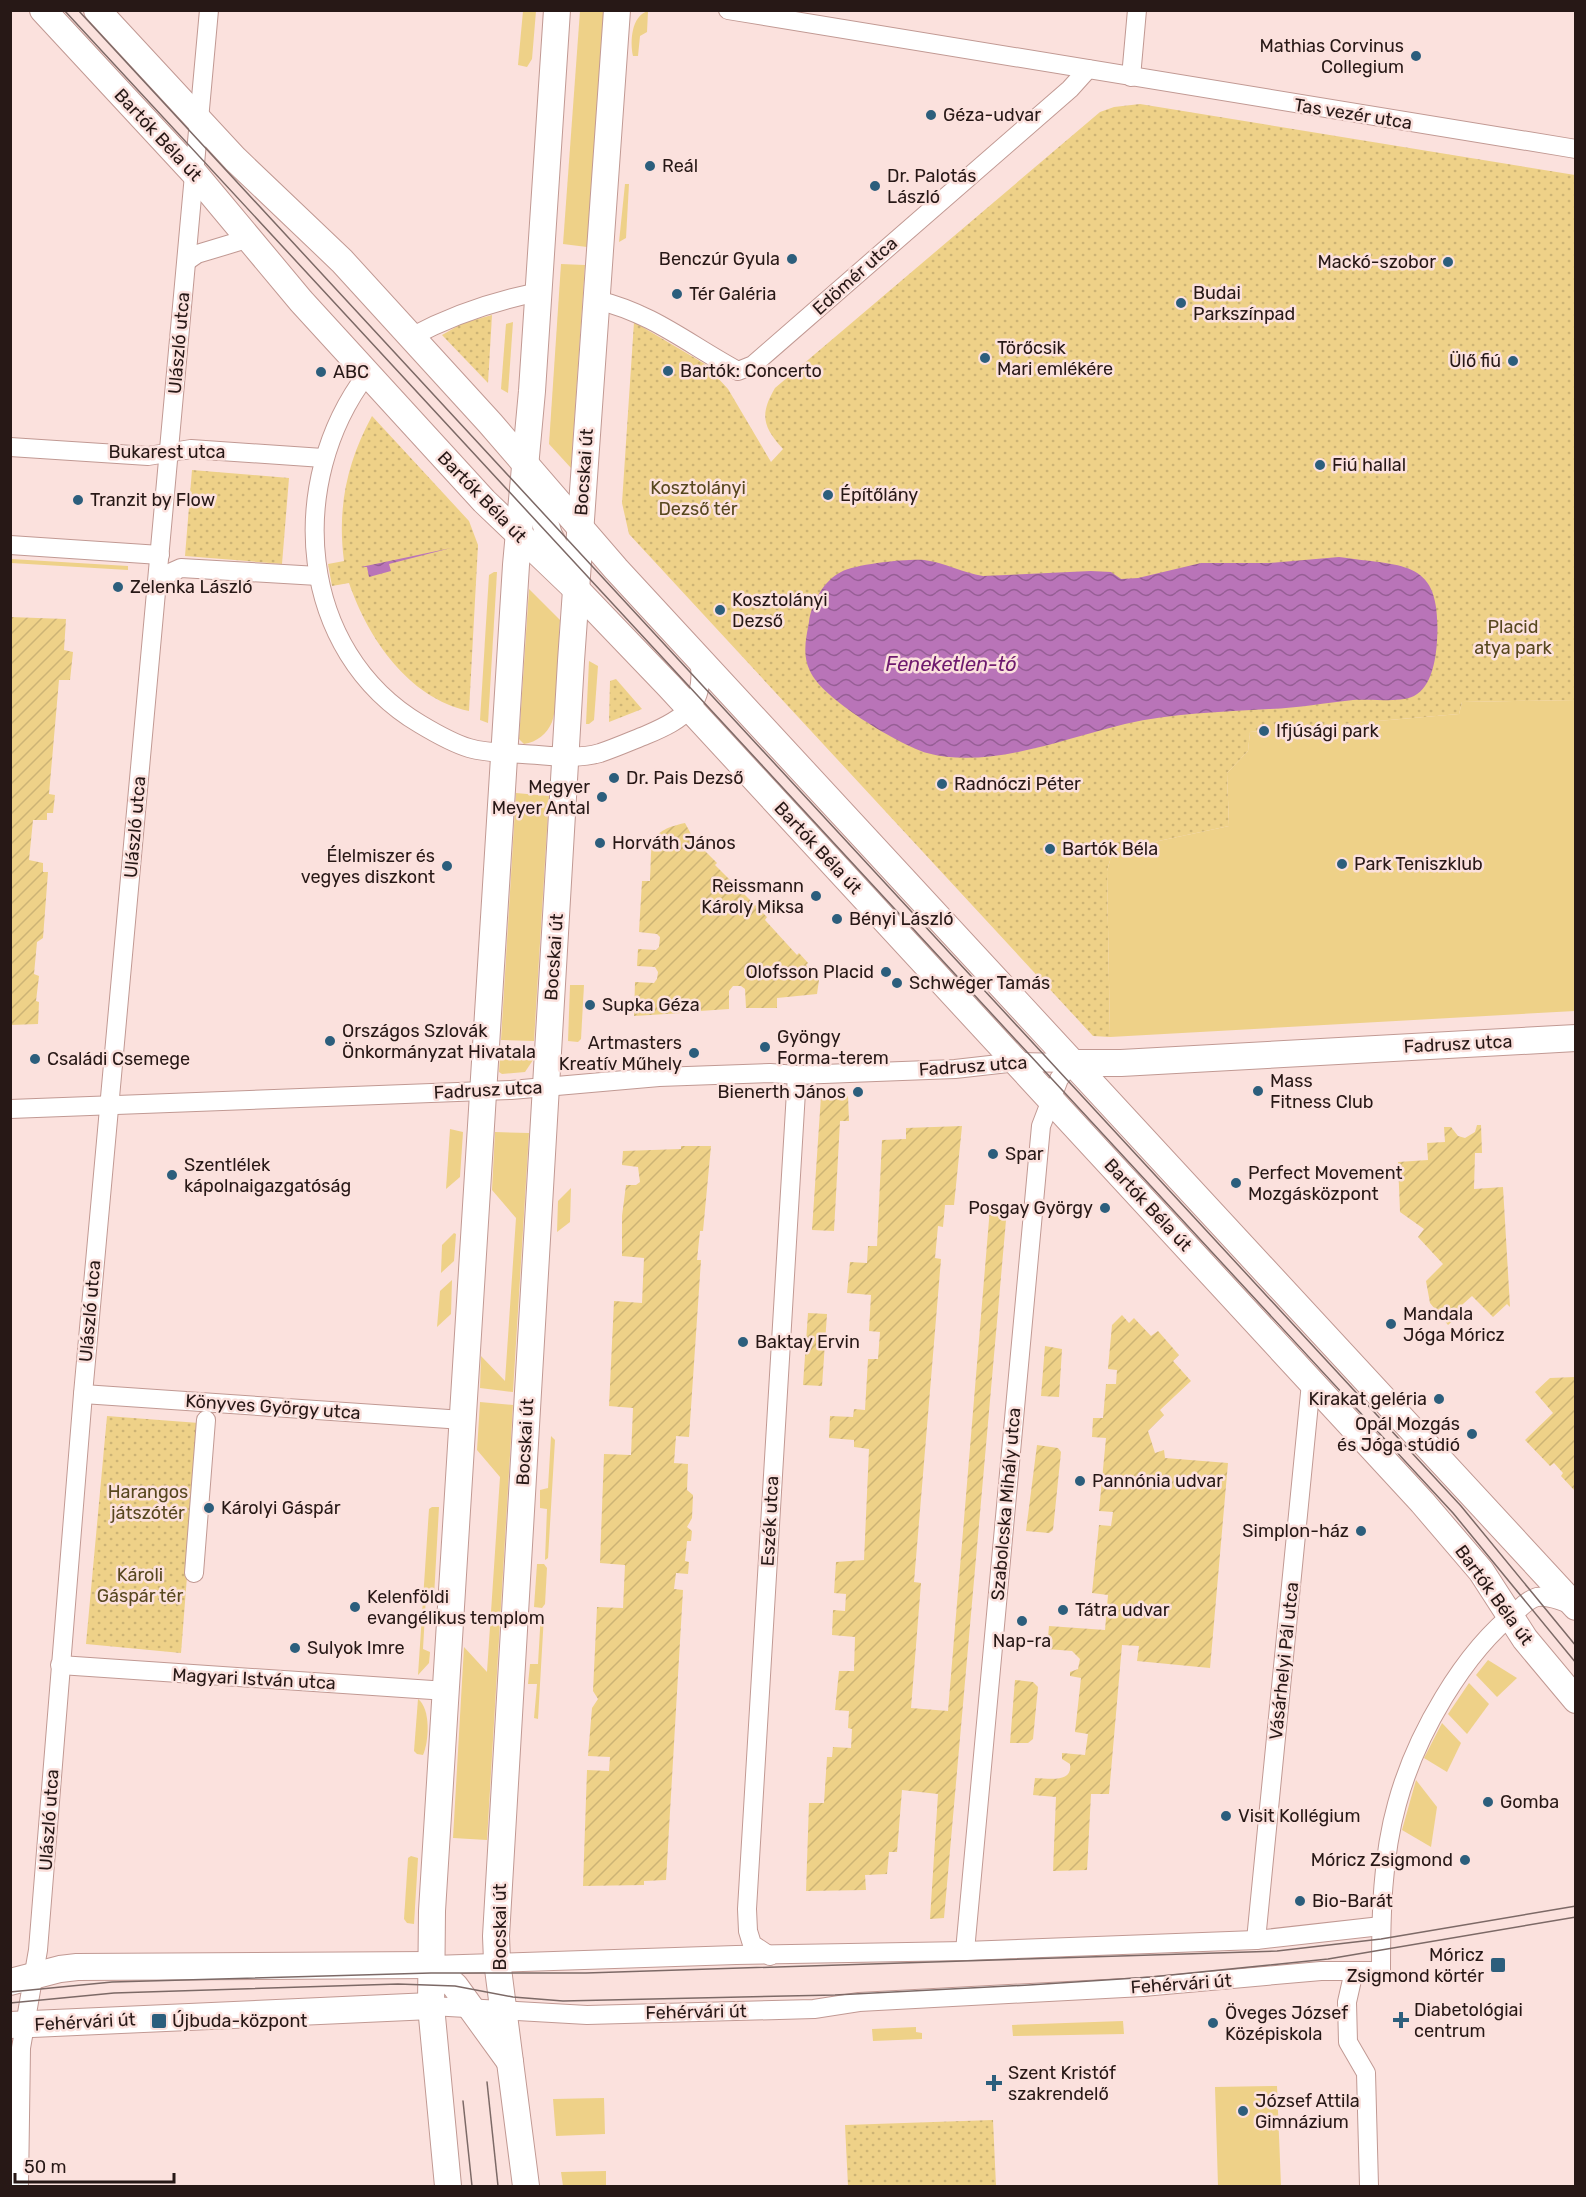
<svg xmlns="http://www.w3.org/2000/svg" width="1586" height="2197" viewBox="0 0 1586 2197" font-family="Rubik,sans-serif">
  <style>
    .grass { fill: #eed188 }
    .park { fill: url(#park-dots) }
    .garden { fill: url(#garden-furrows) }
    .water { fill: url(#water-waves) }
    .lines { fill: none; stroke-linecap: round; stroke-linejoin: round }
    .street-casing { stroke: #c19993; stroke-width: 20 }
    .secondary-casing { stroke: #c19993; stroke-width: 28 }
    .street { stroke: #fff; stroke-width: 18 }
    .secondary { stroke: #fff; stroke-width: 26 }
    .tram { stroke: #7c6966; stroke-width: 1.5 }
    .poi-dot { fill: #2c5e7c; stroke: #fbe1dd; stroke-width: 2 }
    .labels { text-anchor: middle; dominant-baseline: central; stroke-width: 5; stroke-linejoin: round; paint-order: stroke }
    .poi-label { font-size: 18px; fill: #271816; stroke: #fbe1dd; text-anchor: start }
    .street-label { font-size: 18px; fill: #271816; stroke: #fbe1dd }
    .park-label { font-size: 18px; fill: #57471e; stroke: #fbe1dd }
    .water-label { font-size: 20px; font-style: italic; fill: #6e196e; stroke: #fbe1dd }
  </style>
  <defs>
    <pattern id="park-dots" width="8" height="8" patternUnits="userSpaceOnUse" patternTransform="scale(1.5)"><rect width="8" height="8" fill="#eed188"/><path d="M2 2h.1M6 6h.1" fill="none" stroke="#ccb375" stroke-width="1.8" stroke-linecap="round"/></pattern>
    <pattern id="garden-furrows" width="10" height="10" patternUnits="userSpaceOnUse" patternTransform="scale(1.5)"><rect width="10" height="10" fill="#eed188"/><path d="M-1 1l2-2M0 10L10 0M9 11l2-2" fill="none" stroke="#ccb375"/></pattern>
    <pattern id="water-waves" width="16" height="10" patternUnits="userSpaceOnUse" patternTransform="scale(1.5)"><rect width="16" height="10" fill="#b974b8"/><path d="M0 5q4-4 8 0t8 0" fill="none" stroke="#965e95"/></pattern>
  </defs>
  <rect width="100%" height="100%" fill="#fbe1dd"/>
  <g class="grass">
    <path d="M523 11H536L532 59 527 67 518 65Z"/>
    <path d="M580 11H603L604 15 587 247 563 244Z"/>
    <path d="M648 11 647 32 640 36 638 56H633C630 42 631 16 648 11Z"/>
    <path d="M625 184H629L626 238 619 242Z"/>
    <path d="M561 264 585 265 571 468 549 444Z"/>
    <path d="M513 322 508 393 501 389 506 324Z"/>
    <path d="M11 559 128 566V570L11 563Z"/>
    <path d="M494 572H497L488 723 480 720 489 575Z"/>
    <path d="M529 589 560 620C558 642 559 704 552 722 547 734 537 742 524 744L519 739Z"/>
    <path d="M589 661 598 666 594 720 589 724H586Z"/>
    <path d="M1575 700V1011L1110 1037 1107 871 1111 857 1121 849 1229 826 1227 773 1248 751 1250 732 1459 714 1462 702Z"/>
    <path d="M516 793 549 796 534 1041 501 1040Z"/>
    <path d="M570 985H584L581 1039 578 1042 568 1041Z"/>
    <path d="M500 1058 533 1060 525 1072 502 1074 499 1072Z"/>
    <path d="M450 1129 463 1132 460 1177 446 1189Z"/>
    <path d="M495 1132 529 1133 513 1392 480 1388 481 1356 505 1381 516 1218 492 1190Z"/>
    <path d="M571 1188 570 1222 557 1232 558 1201Z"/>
    <path d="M454 1233 456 1234 454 1261 441 1273 442 1245Z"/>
    <path d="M452 1280 451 1314 437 1327 440 1291Z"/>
    <path d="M480 1402 513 1405 487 1840 453 1838 464 1647 487 1672 500 1477 477 1450Z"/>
    <path d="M551 1436 555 1440 548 1558 545 1560 547 1509 540 1508V1490L548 1488Z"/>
    <path d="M432 1507H439L434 1597 426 1596 423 1649 430 1652 429 1663 418 1675 429 1509Z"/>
    <path d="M537 1564H544L547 1568 545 1604 542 1608 534 1607Z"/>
    <path d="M541 1612 544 1615 538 1719 534 1718 537 1684H528L530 1664H538Z"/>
    <path d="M1488 1660 1517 1678 1497 1697 1476 1675Z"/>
    <path d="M1469 1683 1489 1704 1467 1734 1448 1714Z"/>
    <path d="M418 1699C431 1709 429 1741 423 1755L417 1754 414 1751Z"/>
    <path d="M1442 1723 1461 1743 1447 1772 1424 1758Z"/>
    <path d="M1416 1780 1437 1807 1431 1847 1402 1830Z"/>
    <path d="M411 1856 418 1858 414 1924 407 1923 404 1919 408 1858Z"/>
    <path d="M1123 2021 1124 2034 1013 2036 1012 2025Z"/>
    <path d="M916 2027V2032L922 2033V2039L873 2041 872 2029Z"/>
    <path d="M1277 2086 1281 2186H1218L1215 2087Z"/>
    <path d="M604 2098 605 2134 556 2136 553 2099Z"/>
    <path d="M606 2171V2186H563L561 2172Z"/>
  </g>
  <g class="park">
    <path d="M1140 104 1575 175V700L1462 702 1459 714 1250 732 1248 751 1227 773 1229 826 1121 849 1111 857 1107 871 1110 1037 1093 1036 629 534 622 503 634 322 705 364 728 389 771 462 783 449C762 426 760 414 775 388L1100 112 1114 107Z"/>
    <path d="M492 315 488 383 442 335 463 323Z"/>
    <path d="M372 416 469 521 478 545 469 711C408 698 368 638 349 583L332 586 328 564 344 561C337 508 347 462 372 416Z"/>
    <path d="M192 470 289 478 282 564 185 556Z"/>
    <path d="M616 679 642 709 609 722 610 681Z"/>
    <path d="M107 1416 199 1423 181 1653 86 1644Z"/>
    <path d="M993 2120 996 2186H848L845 2125Z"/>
  </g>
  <g class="garden">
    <path d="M10 617 66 619 64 650 73 652 70 680H59L49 794 55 795 53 813H47V820H33L29 860 43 863V872H48L43 938 37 942 34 974 39 976 36 1001 39 1002 38 1024 10 1025Z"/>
    <path d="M685 823 691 834 688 838 695 847 699 845 717 863 715 865 767 917 765 920 797 955 799 953 808 963 806 965 819 980 817 994 777 998V1008H746L745 989 741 986H733L729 991V1009L700 1011 699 1002 682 1003V1013L634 1016 635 982 654 983 657 979 658 972 655 967 637 966 638 949 656 950 659 947 660 937 657 934 639 932 642 881H650C653 845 644 832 685 823Z"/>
    <path d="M821 1096H848L849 1121H840L834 1231 812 1230Z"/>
    <path d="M1477 1125H1481L1482 1153H1475L1474 1189 1503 1187 1510 1307 1507 1304 1493 1317 1472 1296 1454 1312 1458 1316 1448 1325 1430 1303 1426 1281 1443 1264 1418 1237 1424 1229 1400 1212 1398 1162 1428 1160 1427 1143 1445 1142 1444 1127H1451L1458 1136 1465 1138 1475 1132Z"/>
    <path d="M962 1126 954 1205H945L943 1227 938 1226 935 1258 941 1259 914 1582 921 1583 911 1708 948 1711 990 1208 1007 1209 944 1918 930 1919 938 1794 902 1790 897 1852H889L887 1874 865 1875 866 1890 806 1891 809 1803H824L827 1757H832L833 1747 851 1748 852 1729 848 1728 849 1711 835 1710 839 1671H854L855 1637 832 1635 833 1610 845 1611 846 1594 834 1593 836 1562 864 1560 869 1449 854 1447V1440L829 1438 830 1416 853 1417 854 1409 865 1410 868 1359H878L880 1332 869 1331 871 1295 847 1293 850 1262 867 1263 868 1246H877L882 1140 906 1139V1128Z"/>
    <path d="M681 1146H711L703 1231H700L697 1260H701L689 1437 676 1436 674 1463 688 1464 687 1490 693 1495 692 1518 687 1527 692 1531 691 1541H687L685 1561 689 1562 688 1574 676 1573 674 1589 683 1590 666 1880 644 1881V1885L583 1886 587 1770 609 1771 610 1757 588 1756 592 1708 598 1699 593 1691 597 1607 623 1608 625 1565 600 1563 604 1454 631 1455 633 1408 609 1406 614 1301 642 1303 644 1258 622 1256V1216L626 1185H636L640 1182 638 1167 622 1165 623 1151 681 1149Z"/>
    <path d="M808 1313 827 1314 822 1386 803 1385Z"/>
    <path d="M1122 1315 1129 1323 1134 1318 1151 1336 1158 1331 1179 1355 1173 1361 1191 1381 1160 1410 1164 1415 1148 1431 1155 1453 1164 1450 1165 1458 1228 1463 1210 1668 1137 1661 1139 1646 1122 1645 1109 1794H1091L1087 1870 1053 1871 1056 1797 1033 1795 1035 1778C1048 1778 1073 1784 1070 1764L1062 1759V1753L1085 1755 1088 1734 1075 1732 1081 1678 1070 1676V1672L1078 1669 1080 1659 1072 1651 1047 1649 1049 1626 1105 1630 1108 1595 1092 1593 1099 1525 1111 1526 1113 1512 1099 1511 1106 1438 1092 1437 1093 1418H1103L1106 1384H1116L1117 1370 1108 1369 1112 1325Z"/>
    <path d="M1045 1346 1062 1349 1059 1397 1041 1396Z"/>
    <path d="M1575 1377H1576L1575 1491 1561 1476 1563 1473 1554 1463 1550 1466 1525 1440 1553 1413 1535 1392 1550 1378Z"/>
    <path d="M1037 1445 1058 1448 1061 1452 1053 1530 1049 1533 1026 1531Z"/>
    <path d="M1015 1680 1033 1682 1038 1687 1033 1739 1028 1743H1010Z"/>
  </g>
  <g class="water">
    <path d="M451 548 389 564 391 571 369 577 367 567H361Z"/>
    <path d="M1339 557C1406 567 1442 558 1437 641 1436 658 1432 687 1414 696 1399 703 1369 699 1353 700 1325 703 1298 708 1269 709 1221 712 1172 713 1125 724 1065 738 989 770 927 753 899 745 821 698 810 671 802 655 806 638 809 622 811 604 824 580 841 572 856 564 906 559 924 560 944 562 963 573 983 576L1091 571 1111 572 1121 579 1138 578 1201 563H1269Z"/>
  </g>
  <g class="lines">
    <defs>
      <g id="street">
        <path d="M728 10 1576 149"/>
        <path d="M1131 77 1137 10"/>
        <path d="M187 261 197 254 250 238"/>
        <path d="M597 300C654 314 688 344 738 371L753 365 1070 89 1088 69"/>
        <path d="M411 337C452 315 493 301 539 292"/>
        <path d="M367 374C285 482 297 651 420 724 435 733 452 743 469 748 486 753 505 753 523 754 547 755 576 760 600 753 615 748 631 741 646 735 684 719 707 705 699 659"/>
        <path d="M10 447 148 456 191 449 323 458"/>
        <path d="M10 545 160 555"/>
        <path d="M163 576 181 568 318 576"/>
        <path d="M10 1109 511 1090 659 1077 770 1073 797 1075 955 1069 1017 1062 1071 1063"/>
        <path d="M83 1394 463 1420"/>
        <path d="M194 1573 206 1420"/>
        <path d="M60 1665 447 1691"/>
        <path d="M1256 1940 1311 1383"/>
        <path d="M965 1951 1041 1126 1059 1079 1071 1063"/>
        <path d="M770 1956 752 1944 748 1931 747 1909 797 1075"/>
        <path d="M432 1965 736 1955 965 1951 1256 1940 1381 1926"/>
        <path d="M1354 1971 1347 2002 1348 2042 1366 2073 1369 2186"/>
        <path d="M431 2006 587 2015 814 2009 859 2002 1143 1987 1321 1971H1381C1381 1916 1382 1857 1397 1804 1415 1737 1463 1652 1518 1610 1523 1605 1530 1599 1537 1597 1549 1595 1562 1601 1572 1605"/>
        <path d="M19 2186 21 2048 38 1950 83 1394 209 10"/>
      </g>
      <g id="secondary">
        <path d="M43 10 195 174 301 301 484 501 576 589 669 686 1422 1502 1481 1571 1525 1639 1576 1700"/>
        <path d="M97 10 235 159 342 261 490 423 616 569 1576 1607"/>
        <path d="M530 476 549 535 568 573"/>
        <path d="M1071 1063H1121L1576 1038"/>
        <path d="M432 1965 455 1986 510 2062"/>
        <path d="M10 1982 60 1969 77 1967 432 1965"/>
        <path d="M10 2025 431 2006"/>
        <path d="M448 2186 431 2006 432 1911 516 565 532 391 557 10"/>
        <path d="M526 2186 497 1961 496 1936 571 661 617 10"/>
      </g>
    </defs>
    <use href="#street" class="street-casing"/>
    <use href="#secondary" class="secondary-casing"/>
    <use href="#street" class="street"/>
    <use href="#secondary" class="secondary"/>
    <g class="tram">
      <path d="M64 10 1453 1513 1576 1663"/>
      <path d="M78 10 1461 1506 1576 1646"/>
      <path d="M10 1992 112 1982 431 1973H586L1277 1951 1381 1939 1576 1906"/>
      <path d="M10 2003 114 1993 398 1984 455 1986 513 1997 563 2001 835 1995 1029 1985 1151 1977 1328 1959 1576 1917"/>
      <path d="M487 2082 498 2186"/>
      <path d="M463 2101 472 2186"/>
    </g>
  </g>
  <g class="poi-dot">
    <circle cx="1416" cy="56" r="6"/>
    <circle cx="931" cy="115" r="6"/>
    <circle cx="650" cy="166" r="6"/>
    <circle cx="875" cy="186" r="6"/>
    <circle cx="792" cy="259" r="6"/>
    <circle cx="1448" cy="262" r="6"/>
    <circle cx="677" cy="294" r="6"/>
    <circle cx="1181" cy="303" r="6"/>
    <circle cx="985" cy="358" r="6"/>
    <circle cx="1513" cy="361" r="6"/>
    <circle cx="668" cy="371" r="6"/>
    <circle cx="321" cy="372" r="6"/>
    <circle cx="1320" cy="465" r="6"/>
    <circle cx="828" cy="495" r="6"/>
    <circle cx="78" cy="500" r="6"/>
    <circle cx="118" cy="587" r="6"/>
    <circle cx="720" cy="610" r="6"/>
    <circle cx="1264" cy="731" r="6"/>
    <circle cx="614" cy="778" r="6"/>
    <circle cx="942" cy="784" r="6"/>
    <circle cx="602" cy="797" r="6"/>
    <circle cx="600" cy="843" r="6"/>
    <circle cx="1050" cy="849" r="6"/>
    <circle cx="1342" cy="864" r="6"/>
    <circle cx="447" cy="866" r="6"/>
    <circle cx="816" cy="896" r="6"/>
    <circle cx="837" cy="919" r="6"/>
    <circle cx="886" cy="972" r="6"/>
    <circle cx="897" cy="983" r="6"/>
    <circle cx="590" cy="1005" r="6"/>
    <circle cx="330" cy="1041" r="6"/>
    <circle cx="765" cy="1047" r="6"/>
    <circle cx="694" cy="1053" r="6"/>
    <circle cx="35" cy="1059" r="6"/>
    <circle cx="1258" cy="1091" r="6"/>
    <circle cx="858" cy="1092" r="6"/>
    <circle cx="993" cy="1154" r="6"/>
    <circle cx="172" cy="1175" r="6"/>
    <circle cx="1236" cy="1183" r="6"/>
    <circle cx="1105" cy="1208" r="6"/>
    <circle cx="1391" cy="1324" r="6"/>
    <circle cx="743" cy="1342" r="6"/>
    <circle cx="1439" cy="1399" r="6"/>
    <circle cx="1472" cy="1434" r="6"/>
    <circle cx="1080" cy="1481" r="6"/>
    <circle cx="209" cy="1508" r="6"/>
    <circle cx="1361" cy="1531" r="6"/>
    <circle cx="355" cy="1607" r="6"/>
    <circle cx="1063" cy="1610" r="6"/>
    <circle cx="1022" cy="1621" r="6"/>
    <circle cx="295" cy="1648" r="6"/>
    <circle cx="1488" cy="1802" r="6"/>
    <circle cx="1226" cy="1816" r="6"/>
    <circle cx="1465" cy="1860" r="6"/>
    <circle cx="1300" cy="1901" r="6"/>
    <rect x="1490" y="1957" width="16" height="16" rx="3"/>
    <path d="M1398 2011h6v6h6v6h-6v6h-6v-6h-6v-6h6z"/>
    <rect x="151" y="2013" width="16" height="16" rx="3"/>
    <circle cx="1213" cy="2023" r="6"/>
    <path d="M991 2074h6v6h6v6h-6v6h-6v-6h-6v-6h6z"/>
    <circle cx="1243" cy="2111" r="6"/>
  </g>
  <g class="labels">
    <g class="poi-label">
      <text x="1404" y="46" text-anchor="end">Mathias Corvinus<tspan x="1404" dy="21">Collegium</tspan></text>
      <text x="943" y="115">Géza-udvar</text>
      <text x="662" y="166">Reál</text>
      <text x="887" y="176">Dr. Palotás<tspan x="887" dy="21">László</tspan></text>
      <text x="780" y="259" text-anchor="end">Benczúr Gyula</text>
      <text x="1436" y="262" text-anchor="end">Mackó-szobor</text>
      <text x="1193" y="293">Budai<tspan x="1193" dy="21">Parkszínpad</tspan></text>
      <text x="689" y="294">Tér Galéria</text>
      <text x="997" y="348">Törőcsik<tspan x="997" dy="21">Mari emlékére</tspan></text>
      <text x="1501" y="361" text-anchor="end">Ülő fiú</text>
      <text x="680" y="371">Bartók: Concerto</text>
      <text x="333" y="372">ABC</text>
      <text x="1332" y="465">Fiú hallal</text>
      <text x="840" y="495">Építőlány</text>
      <text x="90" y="500">Tranzit by Flow</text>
      <text x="130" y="587">Zelenka László</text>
      <text x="732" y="600">Kosztolányi<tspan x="732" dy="21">Dezső</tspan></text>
      <text x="1276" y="731">Ifjúsági park</text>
      <text x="626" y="778">Dr. Pais Dezső</text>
      <text x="954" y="784">Radnóczi Péter</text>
      <text x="590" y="787" text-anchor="end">Megyer<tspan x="590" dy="21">Meyer Antal</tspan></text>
      <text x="612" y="843">Horváth János</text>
      <text x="1062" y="849">Bartók Béla</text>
      <text x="435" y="856" text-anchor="end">Élelmiszer és<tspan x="435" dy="21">vegyes diszkont</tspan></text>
      <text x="1354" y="864">Park Teniszklub</text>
      <text x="804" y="886" text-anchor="end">Reissmann<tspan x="804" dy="21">Károly Miksa</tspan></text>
      <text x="849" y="919">Bényi László</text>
      <text x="874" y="972" text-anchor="end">Olofsson Placid</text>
      <text x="909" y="983">Schwéger Tamás</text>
      <text x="602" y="1005">Supka Géza</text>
      <text x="342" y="1031">Országos Szlovák<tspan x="342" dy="21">Önkormányzat Hivatala</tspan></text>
      <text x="777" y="1037">Gyöngy<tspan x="777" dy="21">Forma-terem</tspan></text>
      <text x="682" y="1043" text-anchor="end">Artmasters<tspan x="682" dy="21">Kreatív Műhely</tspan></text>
      <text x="47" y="1059">Családi Csemege</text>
      <text x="1270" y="1081">Mass<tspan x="1270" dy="21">Fitness Club</tspan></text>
      <text x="846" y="1092" text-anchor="end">Bienerth János</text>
      <text x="1005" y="1154">Spar</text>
      <text x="184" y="1165">Szentlélek<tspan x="184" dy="21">kápolnaigazgatóság</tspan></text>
      <text x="1248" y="1173">Perfect Movement<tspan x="1248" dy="21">Mozgásközpont</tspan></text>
      <text x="1093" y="1208" text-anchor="end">Posgay György</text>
      <text x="1403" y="1314">Mandala<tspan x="1403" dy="21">Jóga Móricz</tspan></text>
      <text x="755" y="1342">Baktay Ervin</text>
      <text x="1427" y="1399" text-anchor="end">Kirakat geléria</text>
      <text x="1460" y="1424" text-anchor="end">Opál Mozgás<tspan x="1460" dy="21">és Jóga stúdió</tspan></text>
      <text x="1092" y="1481">Pannónia udvar</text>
      <text x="221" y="1508">Károlyi Gáspár</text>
      <text x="1349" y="1531" text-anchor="end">Simplon-ház</text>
      <text x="367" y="1597">Kelenföldi<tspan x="367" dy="21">evangélikus templom</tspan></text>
      <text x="1075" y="1610">Tátra udvar</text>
      <text x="1022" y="1641" text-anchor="middle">Nap-ra</text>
      <text x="307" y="1648">Sulyok Imre</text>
      <text x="1500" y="1802">Gomba</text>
      <text x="1238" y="1816">Visit Kollégium</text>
      <text x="1453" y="1860" text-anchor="end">Móricz Zsigmond</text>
      <text x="1312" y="1901">Bio-Barát</text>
      <text x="1484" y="1955" text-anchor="end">Móricz<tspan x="1484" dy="21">Zsigmond körtér</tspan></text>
      <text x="1414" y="2010">Diabetológiai<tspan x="1414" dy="21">centrum</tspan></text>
      <text x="1225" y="2013">Öveges József<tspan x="1225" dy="21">Középiskola</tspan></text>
      <text x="172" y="2021">Újbuda-központ</text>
      <text x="1008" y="2073">Szent Kristóf<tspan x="1008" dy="21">szakrendelő</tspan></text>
      <text x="1255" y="2101">József Attila<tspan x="1255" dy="21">Gimnázium</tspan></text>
    </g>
    <g class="street-label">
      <text transform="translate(1353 114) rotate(9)">Tas vezér utca</text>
      <text transform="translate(158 135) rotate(47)">Bartók Béla út</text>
      <text transform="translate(855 276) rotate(-42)">Edömér utca</text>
      <text transform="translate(179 343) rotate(-85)">Ulászló utca</text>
      <text x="167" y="452">Bukarest utca</text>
      <text transform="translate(584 472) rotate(-86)">Bocskai út</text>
      <text transform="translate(482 497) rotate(46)">Bartók Béla út</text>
      <text transform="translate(135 827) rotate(-85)">Ulászló utca</text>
      <text transform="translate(818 848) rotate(47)">Bartók Béla út</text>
      <text transform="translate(554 957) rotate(-86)">Bocskai út</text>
      <text transform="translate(1458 1044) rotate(-3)">Fadrusz utca</text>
      <text transform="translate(973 1066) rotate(-4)">Fadrusz utca</text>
      <text transform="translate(488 1090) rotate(-3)">Fadrusz utca</text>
      <text transform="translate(1148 1205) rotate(47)">Bartók Béla út</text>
      <text transform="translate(90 1311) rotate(-85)">Ulászló utca</text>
      <text transform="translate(273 1407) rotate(4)">Könyves György utca</text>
      <text transform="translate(525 1442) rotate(-87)">Bocskai út</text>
      <text transform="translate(1006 1504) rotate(-85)">Szabolcska Mihály utca</text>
      <text transform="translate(770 1521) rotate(-87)">Eszék utca</text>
      <text transform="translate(1494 1595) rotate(54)">Bartók Béla út</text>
      <text transform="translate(1284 1661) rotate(-84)">Vásárhelyi Pál utca</text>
      <text transform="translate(254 1679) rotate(3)">Magyari István utca</text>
      <text transform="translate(49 1820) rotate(-86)">Ulászló utca</text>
      <text transform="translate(500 1927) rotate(-90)">Bocskai út</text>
      <text transform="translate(1181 1984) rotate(-4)">Fehérvári út</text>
      <text transform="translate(696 2012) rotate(-1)">Fehérvári út</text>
      <text transform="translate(85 2022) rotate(-3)">Fehérvári út</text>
    </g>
    <g class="park-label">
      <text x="698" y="488">Kosztolányi<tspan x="698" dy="21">Dezső tér</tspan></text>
      <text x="1513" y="627">Placid<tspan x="1513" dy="21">atya park</tspan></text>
      <text x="148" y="1492">Harangos<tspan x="148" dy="21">játszótér</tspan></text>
      <text x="140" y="1575">Károli<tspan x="140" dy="21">Gáspár tér</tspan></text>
    </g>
    <g class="water-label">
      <text x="951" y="664">Feneketlen-tó</text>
    </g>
  </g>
  <rect width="1586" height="2197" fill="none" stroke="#271816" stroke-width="24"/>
  <path d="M15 2173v9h159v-9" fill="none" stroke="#271816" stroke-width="3"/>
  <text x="24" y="2173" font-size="18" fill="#271816" stroke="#fbe1dd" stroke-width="4.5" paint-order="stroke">50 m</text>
</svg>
